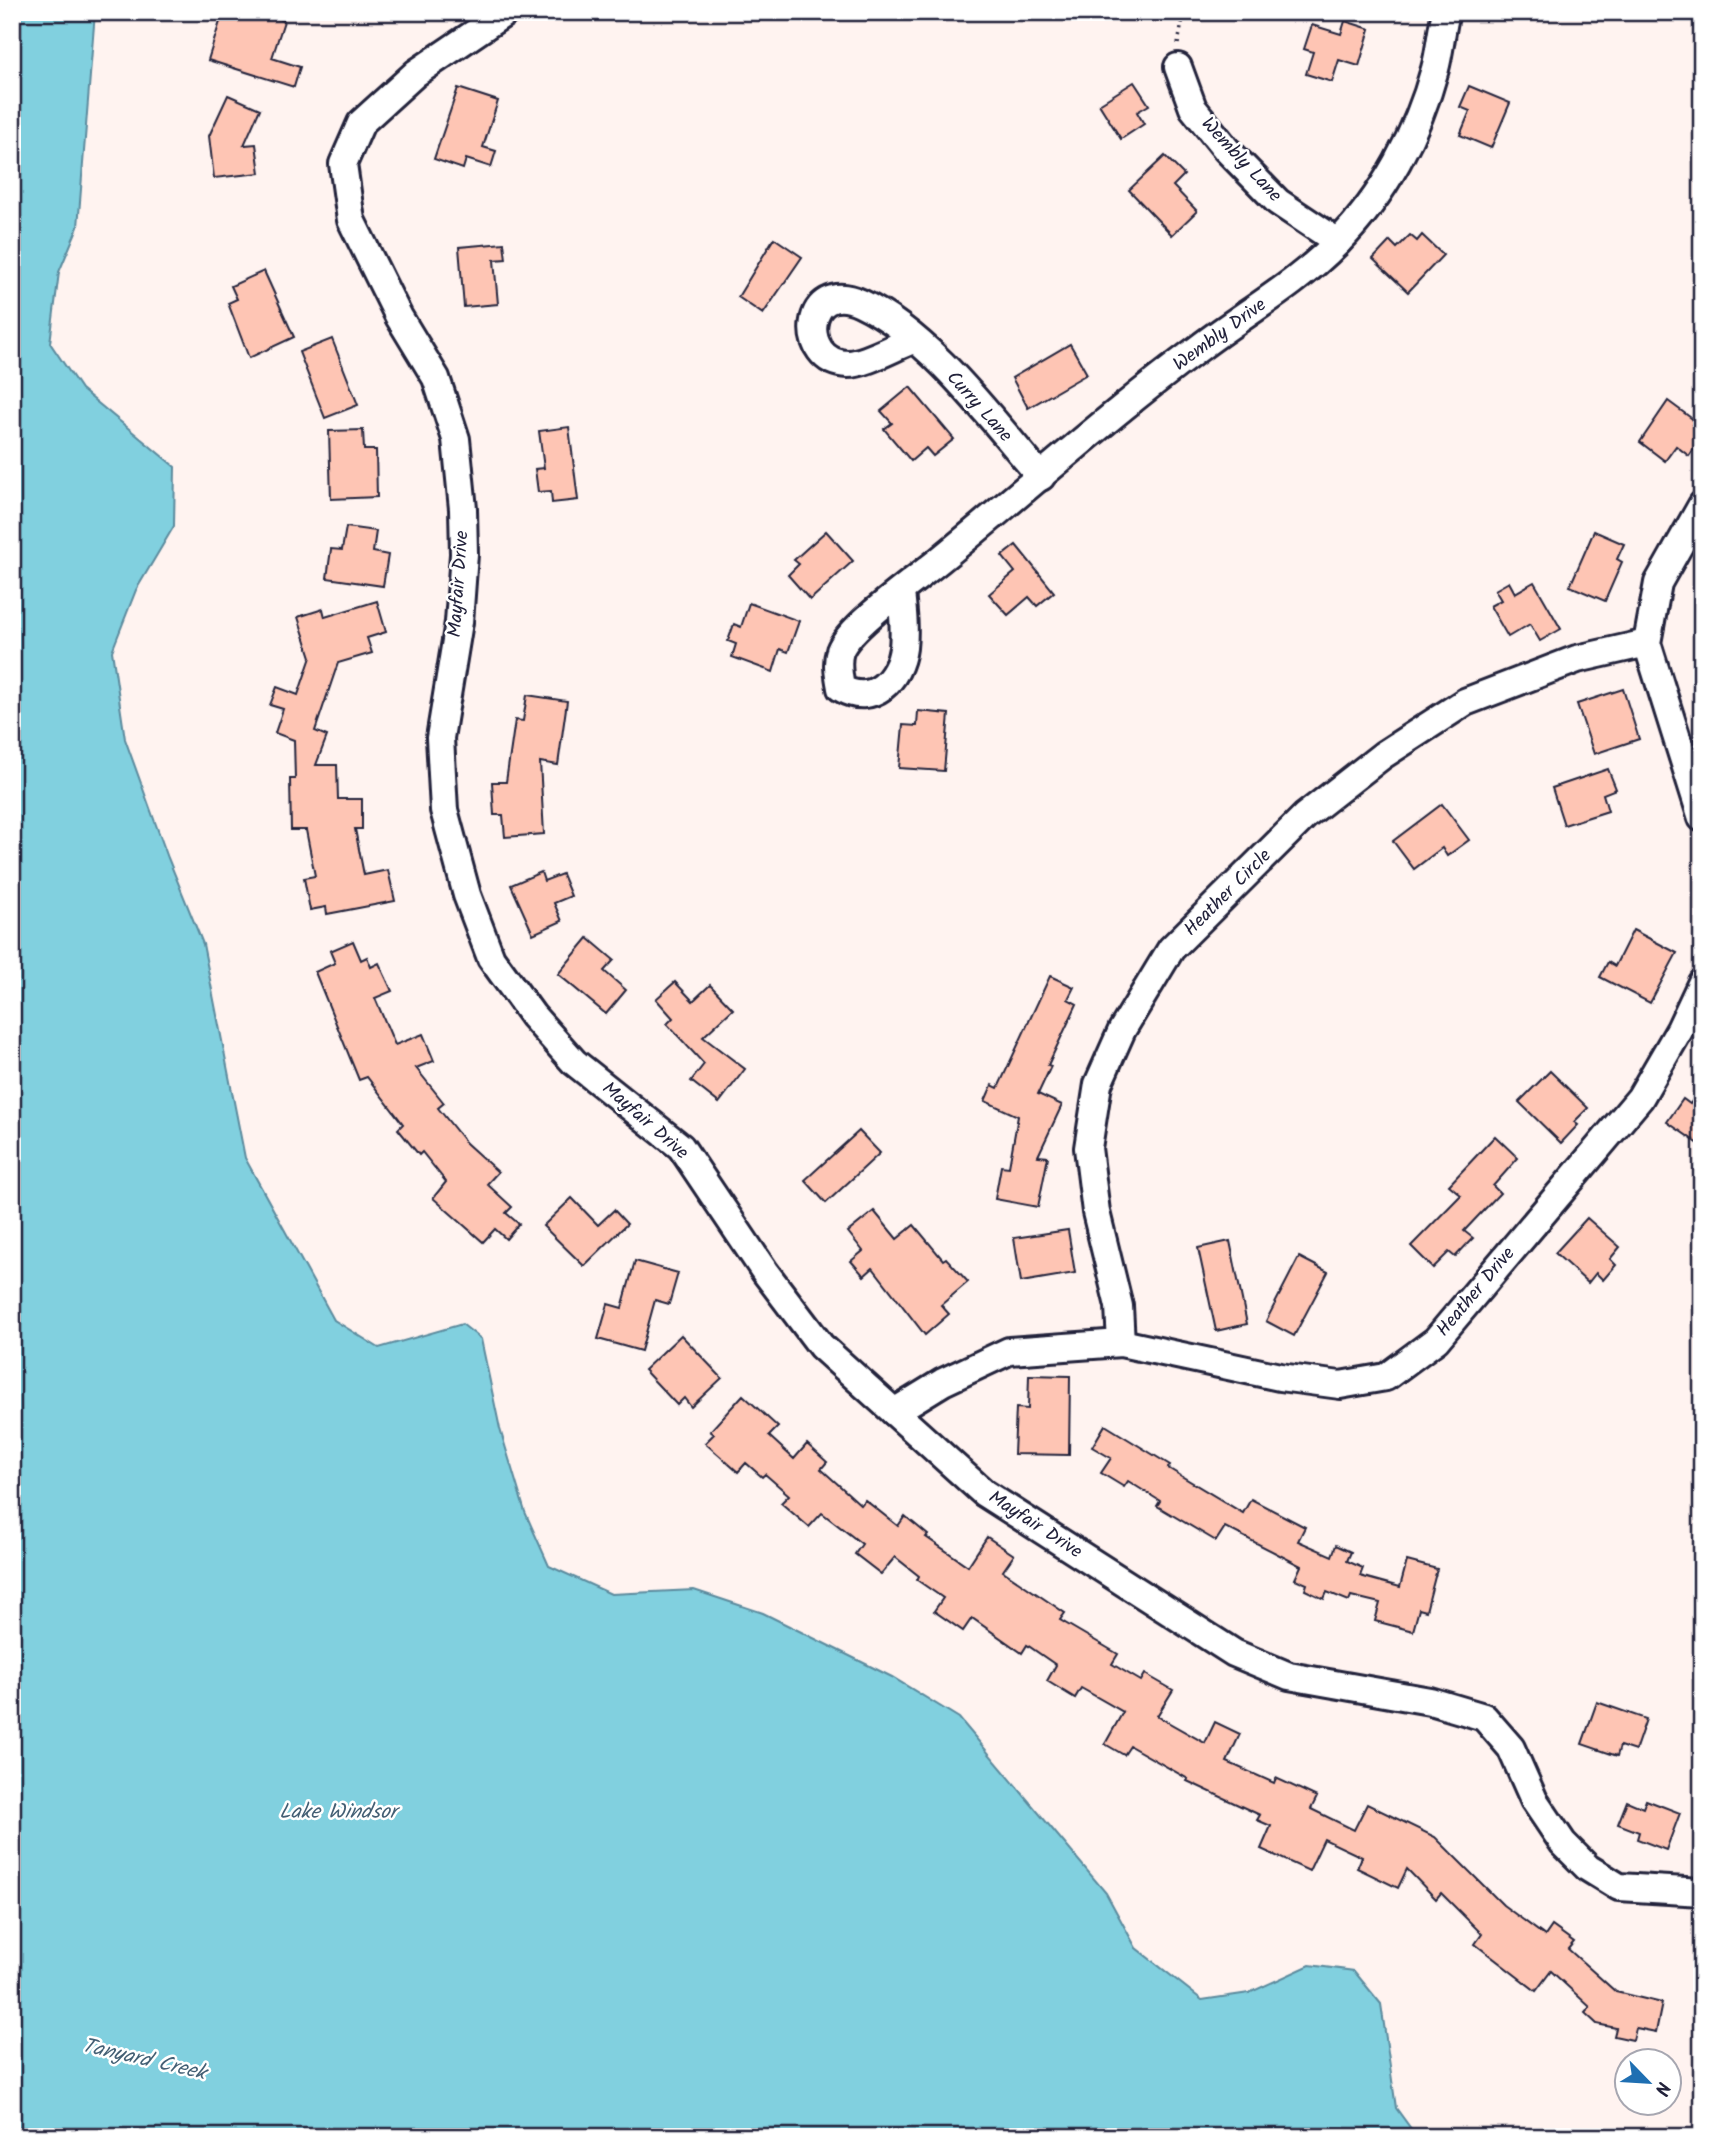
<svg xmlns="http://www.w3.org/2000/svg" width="1714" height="2149" viewBox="0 0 1714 2149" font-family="Kalam,sans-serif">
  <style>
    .water { fill: #81d0df; stroke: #5b8a9d; stroke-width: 2 }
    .building { fill: #fec5b4; stroke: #22223b; stroke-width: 2 }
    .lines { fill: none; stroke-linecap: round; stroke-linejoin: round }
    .minor-casing { stroke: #22223b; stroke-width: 32 }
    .path { stroke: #22223b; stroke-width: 3.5; stroke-dasharray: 2 5; stroke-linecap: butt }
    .minor { stroke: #fff; stroke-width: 26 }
    .labels { text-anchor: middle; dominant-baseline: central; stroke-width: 5; stroke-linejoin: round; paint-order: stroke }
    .street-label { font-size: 19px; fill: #22223b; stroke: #fff }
    .water-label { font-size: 21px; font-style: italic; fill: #435f74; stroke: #fff }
  </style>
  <rect width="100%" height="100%" fill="#fff3f0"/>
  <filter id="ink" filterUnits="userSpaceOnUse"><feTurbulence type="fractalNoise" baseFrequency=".0143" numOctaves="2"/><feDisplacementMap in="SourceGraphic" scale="14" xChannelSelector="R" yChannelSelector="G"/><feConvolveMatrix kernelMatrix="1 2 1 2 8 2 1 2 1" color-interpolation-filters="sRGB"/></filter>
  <g filter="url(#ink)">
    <path class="water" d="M12 12H95L78 227 59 272 50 343 81 389 175 467 174 526 136 590 112 651 125 739 168 858 203 944 245 1158 334 1320 379 1348 462 1324 481 1339 500 1429 525 1512 549 1566 611 1594 694 1590 763 1613 892 1677 959 1718 1106 1893 1136 1948 1202 2000 1249 1993 1310 1965 1354 1971 1381 2004 1396 2108 1417 2137H12Z"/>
    <g class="building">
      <path d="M223 12H256L284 21 272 58 300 67 294 87 208 60Z"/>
      <path d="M1345 21 1370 29 1359 66 1339 60 1332 82 1306 74 1313 52 1304 49 1312 25 1341 34Z"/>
      <path d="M1134 82 1149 105 1137 112 1144 124 1121 139 1099 104Z"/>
      <path d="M1469 86 1510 103 1491 148 1460 135 1470 111 1460 107Z"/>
      <path d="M458 88 498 101 483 147 496 151 491 167 466 159 463 169 434 159Z"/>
      <path d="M228 95 260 109 244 145 256 144 260 173 214 178 209 136Z"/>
      <path d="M1165 156 1184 175 1173 186 1197 211 1172 235 1129 190Z"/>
      <path d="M1410 235 1417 241 1422 235 1443 255 1408 292 1373 259 1390 241 1397 248Z"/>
      <path d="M774 238 802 257 763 314 738 297Z"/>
      <path d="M504 243 506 259 494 260 498 304 464 307 459 247Z"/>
      <path d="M264 271 294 337 249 358 228 303 237 299 231 286Z"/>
      <path d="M332 339 358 405 325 418 299 352Z"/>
      <path d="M1070 344 1087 374 1028 408 1012 378Z"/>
      <path d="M910 387 954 439 933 456 926 448 911 461 884 429 892 423 881 411Z"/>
      <path d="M1668 401 1702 426V438L1689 456 1676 446 1665 461 1640 442Z"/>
      <path d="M569 427 578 500 552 503 551 491 538 492 535 469 544 468 539 431Z"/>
      <path d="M363 430 364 450H376L377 497 331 499 329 431Z"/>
      <path d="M346 527 376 531 373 552 388 555 383 586 327 578 331 549 342 550Z"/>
      <path d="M826 531 853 561 810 600 788 575 799 564 794 560Z"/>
      <path d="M1594 531 1624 544 1617 559 1622 562 1605 601 1570 586Z"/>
      <path d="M1016 545 1054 592 1037 606 1029 597 1008 615 989 594 1015 572 1002 556Z"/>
      <path d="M1509 582 1515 593 1534 582 1561 629 1540 641 1530 624 1508 637 1490 606 1501 600 1495 590Z"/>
      <path d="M377 601 386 632 367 638 372 653 338 663 315 731 327 736 316 765H337L338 799H362V829H355L364 875 388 870 395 901 327 914 326 907 310 910 304 878 315 876 306 830H291L290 779H295L294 740 275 733 283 709 270 705 277 687 298 695 311 657 298 617 323 609 325 617Z"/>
      <path d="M749 603 799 621 788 652 780 649 773 672 732 657 736 644 728 641 734 624 741 627Z"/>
      <path d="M1623 689 1639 739 1594 754 1577 704Z"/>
      <path d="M527 695 567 701 558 765 540 762 544 834 505 837 503 815H494L492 782H506L515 720 523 721Z"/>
      <path d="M918 711 949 714 944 771 899 768 903 725 917 726Z"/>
      <path d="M1608 769 1616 789 1603 794 1608 811 1564 825 1552 788Z"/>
      <path d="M1442 804 1469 840 1447 856 1442 848 1414 869 1393 841Z"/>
      <path d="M541 872 544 881 562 874 571 896 554 903 562 921 533 934 511 885Z"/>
      <path d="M1633 930 1677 953 1650 1003 1600 977 1608 962 1615 966Z"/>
      <path d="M588 938 614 960 604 971 626 990 606 1014 558 974Z"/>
      <path d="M353 941 361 960 367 957 371 967 379 963 392 991 375 998 395 1045 423 1034 434 1061 416 1068 444 1103 438 1108 466 1143 498 1172 487 1184 512 1207 506 1213 519 1224 506 1239 495 1229 483 1242 433 1198 446 1182 422 1152 419 1155 398 1129 403 1124 367 1077 359 1080 315 972 335 963 330 951Z"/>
      <path d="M1050 976 1074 987 1068 999 1077 1004 1048 1065 1051 1066 1038 1094 1062 1105 1038 1156 1048 1157 1038 1207 995 1199 1001 1166 1009 1167 1018 1116 985 1101 992 1085 998 1088Z"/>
      <path d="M675 982 693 1001 710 985 733 1009 703 1037 745 1069 719 1103 691 1081 704 1064 667 1024 673 1018 656 999Z"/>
      <path d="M1550 1071 1588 1108 1574 1122 1578 1125 1561 1143 1519 1102Z"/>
      <path d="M1702 1087V1146L1667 1122 1683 1099 1690 1104Z"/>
      <path d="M859 1131 880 1153 826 1203 805 1180Z"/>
      <path d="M1495 1136 1518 1158 1493 1186 1500 1193 1464 1231 1473 1238 1455 1257 1449 1252 1433 1268 1411 1246 1461 1195 1449 1185Z"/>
      <path d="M572 1198 598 1225 614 1210 627 1224 584 1266 543 1226Z"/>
      <path d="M874 1211 897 1239 914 1225 943 1260 946 1258 968 1282 941 1305 949 1314 925 1335 873 1268 864 1276 851 1261 863 1251 848 1232Z"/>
      <path d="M1587 1218 1620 1247 1610 1259 1616 1265 1603 1280 1596 1273 1588 1283 1555 1253Z"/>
      <path d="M1068 1230 1075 1273 1021 1282 1014 1238Z"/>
      <path d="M1230 1241 1247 1324 1216 1331 1198 1248Z"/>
      <path d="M1299 1257 1328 1272 1294 1336 1266 1321Z"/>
      <path d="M635 1261 678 1273 669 1304 655 1300 641 1351 598 1339 608 1304 622 1308Z"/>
      <path d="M681 1335 722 1378 691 1407 684 1398 677 1405 644 1370Z"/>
      <path d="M1029 1375 1070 1376 1069 1455 1014 1454 1016 1408 1028 1409Z"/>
      <path d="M743 1395 778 1427 769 1436 794 1459 807 1444 827 1462 821 1469 861 1505 865 1500 898 1526 905 1516 928 1535 926 1537 968 1566 987 1537 1014 1555 1003 1571 1065 1613 1060 1620 1118 1654 1112 1664 1141 1681 1145 1674 1173 1690 1157 1716 1205 1743 1215 1722 1240 1734 1227 1762 1274 1783 1276 1778 1317 1797 1311 1809 1354 1830 1367 1804 1435 1837 1503 1905 1545 1936 1552 1926 1574 1942 1568 1949 1616 1992 1662 2003 1656 2032 1636 2028 1633 2040 1614 2036 1616 2028 1597 2024 1585 2013 1590 2007 1551 1971 1536 1991 1475 1944 1482 1934 1441 1893 1436 1899 1407 1869 1398 1888 1357 1868 1362 1857 1324 1839 1309 1871 1261 1849 1271 1826 1257 1820 1260 1815 1187 1781 1188 1779 1130 1746 1124 1755 1105 1744 1123 1712 1081 1688 1075 1698 1047 1681 1056 1665 1027 1645 1022 1653 972 1618 963 1631 934 1611 943 1598 917 1580 919 1576 895 1557 881 1574 855 1554 862 1544 822 1513 809 1527 781 1503 789 1495 765 1474 762 1477 746 1463 738 1472 705 1443 714 1434 710 1431Z"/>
      <path d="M1105 1425 1170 1465 1168 1468 1243 1513 1251 1499 1305 1527 1298 1541 1332 1556 1336 1545 1351 1552 1347 1561 1363 1568 1360 1576 1400 1587 1407 1561 1437 1569 1426 1611 1419 1609 1413 1631 1375 1621 1380 1603 1351 1596 1349 1601 1327 1592 1324 1599 1305 1590 1307 1584 1295 1579 1301 1566 1225 1527 1216 1541 1157 1506 1160 1501 1128 1481 1124 1487 1101 1473 1111 1458 1092 1447Z"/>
      <path d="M1597 1702 1646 1719 1635 1751 1620 1746 1617 1756 1582 1744Z"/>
      <path d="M1646 1800 1680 1813 1666 1850 1637 1839 1639 1832 1618 1824 1627 1801 1643 1808Z"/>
    </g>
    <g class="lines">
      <defs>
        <g id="minor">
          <path d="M506 12 416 73 361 123 343 164 351 220 399 317 436 378 456 439 463 509 464 554 459 622 440 738 444 810 467 895 491 958 533 1016 574 1062 681 1147 765 1272 821 1346 984 1493 1234 1653 1289 1676 1430 1701 1484 1717 1511 1748 1534 1800 1563 1843 1588 1868 1619 1887 1702 1892"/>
          <path d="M1178 67 1193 108 1226 149 1278 202 1338 242"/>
          <path d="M913 340C896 346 865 364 848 364 796 363 804 276 861 303 931 336 991 419 1041 477"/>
          <path d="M1702 505 1658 583 1647 643 1702 818"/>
          <path d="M901 592C903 611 905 629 903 648 899 680 872 707 841 688 839 676 836 663 840 651 849 626 918 578 941 559 1027 489 1110 414 1199 348 1245 313 1296 285 1337 243 1384 196 1418 132 1435 69 1440 51 1441 31 1446 12"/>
          <path d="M1121 1343 1119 1306 1096 1212 1088 1148 1098 1084 1122 1030 1171 949 1305 816 1383 755 1465 702 1577 659 1647 643"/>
          <path d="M894 1412 943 1382 1009 1351 1121 1343 1280 1377 1340 1385 1386 1377 1436 1340 1640 1098 1680 1029 1702 982"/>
        </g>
      </defs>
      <use href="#minor" class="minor-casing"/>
      <path class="path" d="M1178 44 1184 12"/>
      <use href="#minor" class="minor"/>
    </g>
  </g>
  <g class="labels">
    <g class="street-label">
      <text transform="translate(1241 160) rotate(47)">Wembly Lane</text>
      <text transform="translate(1220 335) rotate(-36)">Wembly Drive</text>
      <text transform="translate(979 407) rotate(48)">Curry Lane</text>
      <text transform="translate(459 584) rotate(-86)">Mayfair Drive</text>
      <text transform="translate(1228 893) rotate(-45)">Heather Circle</text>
      <text transform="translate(645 1121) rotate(41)">Mayfair Drive</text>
      <text transform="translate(1476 1292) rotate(-50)">Heather Drive</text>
      <text transform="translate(1035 1525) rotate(33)">Mayfair Drive</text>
    </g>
    <g class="water-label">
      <text x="338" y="1812">Lake Windsor</text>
      <text transform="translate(144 2060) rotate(13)">Tanyard Creek</text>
    </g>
  </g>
  <rect width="1714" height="2149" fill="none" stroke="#fff" stroke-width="42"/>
  <rect x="21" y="21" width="1672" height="2107" fill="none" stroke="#22223b" stroke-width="2.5" filter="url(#ink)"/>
  <g transform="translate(1648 2082) rotate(115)"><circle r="33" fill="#ffffff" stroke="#a7a7b1" stroke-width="2"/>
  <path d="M0-5L12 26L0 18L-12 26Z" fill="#1f6fb2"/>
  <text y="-10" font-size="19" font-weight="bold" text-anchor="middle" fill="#22223b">N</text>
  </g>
</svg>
